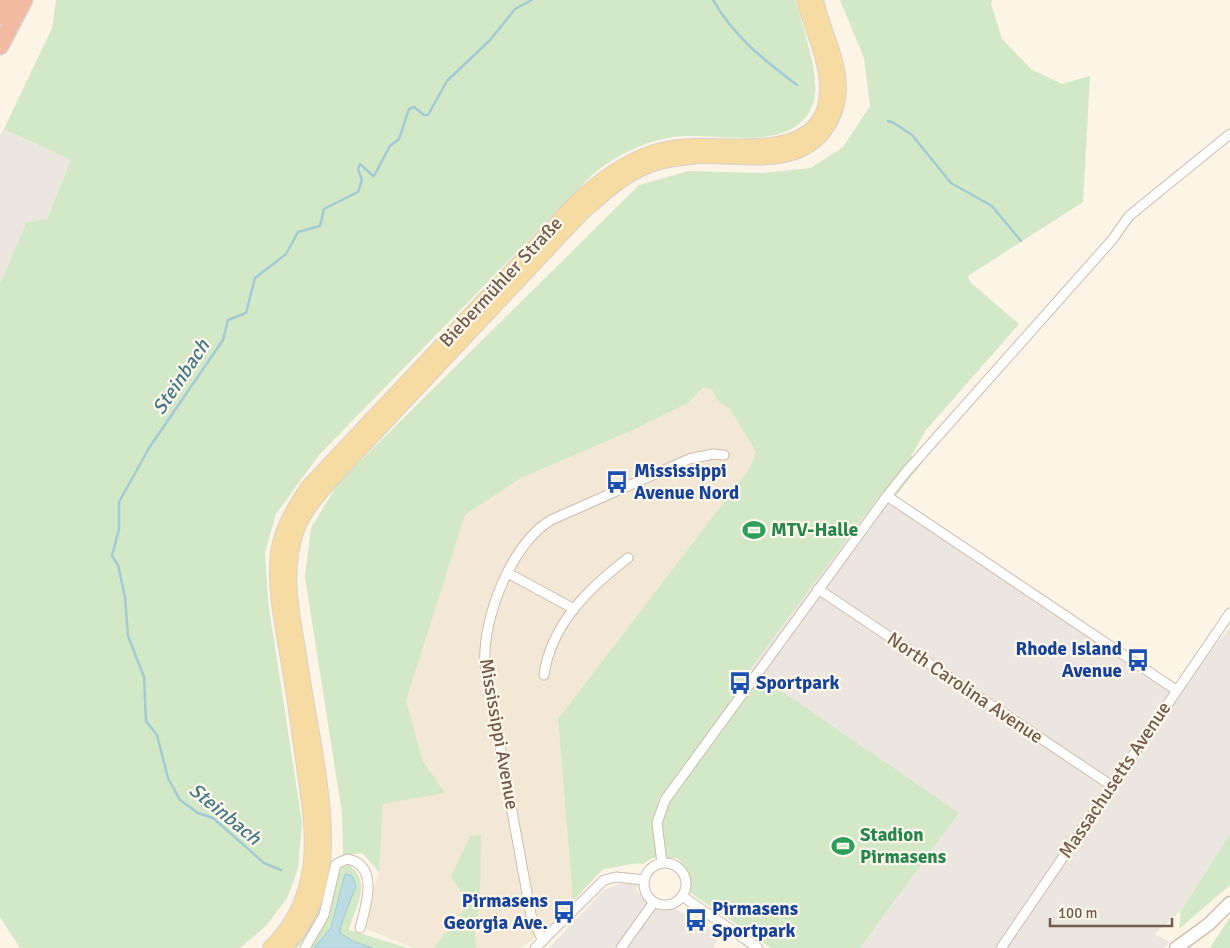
<svg xmlns="http://www.w3.org/2000/svg" width="1230" height="948" viewBox="0 0 1230 948" font-family="Signika,sans-serif">
  <style>
    .residential { fill: #f3e7d6 }
    .industrial { fill: #ece6e0 }
    .green { fill: #d2e8c6 }
    .water { fill: #bcdce4; stroke: #a3cbd5 }
    .lines { fill: none; stroke-linecap: round; stroke-linejoin: round }
    .stream { stroke: #a3cbd5; stroke-width: 2.5 }
    .street-casing { stroke: #cdbdae; stroke-width: 11 }
    .secondary-casing { stroke: #d1bfae; stroke-width: 15 }
    .primary-casing { stroke: #d8d1cd; stroke-width: 16 }
    .highway-casing { stroke: #d8d1cd; stroke-width: 19 }
    .street { stroke: #fff; stroke-width: 9 }
    .secondary { stroke: #fff; stroke-width: 12 }
    .primary { stroke: #f6dba3; stroke-width: 14 }
    .highway { stroke: #f2baa1; stroke-width: 16 }
    .labels { text-anchor: middle; dominant-baseline: central; stroke-width: 4.5; stroke-linejoin: round; paint-order: stroke }
    .street-label { font-size: 19px; fill: #745c4c; stroke: #fef8ed }
    .transit-label { font-size: 19px; font-weight: bold; fill: #164399; stroke: #fef8ed; text-anchor: start }
    .leisure-label { font-size: 19px; font-weight: bold; fill: #27864d; stroke: #fef8ed; text-anchor: start }
    .water-label { font-size: 20px; font-style: italic; fill: #477986; stroke: #fef8ed }
  </style>
  <rect width="100%" height="100%" fill="#fbf4e7"/>
  <path class="residential" d="M705 387 712 390 719 402 730 409 756 452 750 468 558 719 573 901 544 931 521 948H476L475 929 480 905V835L469 903 434 948H413L362 927 379 872 383 804 445 793 423 761 406 701 465 515 521 478 633 430 688 403Z"/>
  <g class="industrial">
    <path d="M4 129 71 160 47 219 26 223 0 284V136Z"/>
    <path d="M883 491 1177 694 1230 627V834L1181 911 1154 934 1170 942 1164 948H860L959 813 747 673Z"/>
    <path d="M622 883 638 885 637 891 655 908H673L722 934 713 948H549L604 890Z"/>
  </g>
  <g class="green">
    <path d="M56 0H795C802 25 822 79 813 104 793 156 714 131 673 137 642 142 616 155 592 175L319 455 276 514 265 553 268 601 302 823 298 869 287 898 266 926 240 948H20L0 917V284L26 223 47 219 71 160 4 129 52 28Z"/>
    <path d="M840 0H992L991 4 1002 39 1031 69 1062 84 1090 76 1083 202 968 276 970 282 1019 324 926 430 911 456 922 463 894 498 883 491 748 672 761 677 959 813 860 948H771L688 891C693 877 688 868 677 858H652L643 864C630 862 617 868 603 869L573 901 558 719 750 468 756 452 730 409 719 402 712 390 704 387 688 403 633 430 521 478 465 515 406 701 423 761 445 793 383 804 379 872 362 853 343 855 342 813 305 577 311 528 339 482 639 185 689 171 763 173 811 168 843 147 870 106 864 58Z"/>
    <path d="M1230 834V885L1179 929 1181 911Z"/>
    <path d="M481 835 480 905 475 929 476 948H434L469 903 451 877 470 836Z"/>
    <path d="M349 865C373 883 355 906 349 930L408 948H309L330 911 336 877 342 867Z"/>
    <path d="M323 901 312 928 297 948H292Z"/>
    <path d="M1230 917V948H1210Z"/>
  </g>
  <path class="water" d="M345 874 352 876 356 886 341 925 340 933 355 942 373 948H314L331 928Z"/>
  <g class="lines">
    <g class="stream">
      <path d="M713 0C734 37 764 60 797 85"/>
      <path d="M888 121 894 123 912 135 951 183 992 206 1021 241"/>
      <path d="M281 870 264 863 213 818 198 813 180 800 168 778 157 735 146 721 144 677 128 636 125 597 118 565 112 556 119 529V502L149 448 223 340 228 320 246 313 255 278 286 254 298 232 320 226 324 209 358 192 362 180 358 169 360 164 373 176 375 174 390 146 399 139 409 109 414 107 424 115H428L447 81 490 40 515 9 532 0"/>
    </g>
    <defs>
      <g id="street">
        <path d="M887 496 1176 690"/>
        <path d="M508 573 574 609"/>
        <path d="M818 589 1112 786"/>
        <path d="M544 675C551 624 590 587 628 558"/>
        <path d="M662 863 657 823 665 800 887 496 906 472 1112 240 1129 216 1230 134"/>
        <circle cx="665" cy="884" r="21"/>
        <path d="M682 896 758 948"/>
        <path d="M543 941 531 915 485 664C482 619 511 544 551 520L689 459 713 454 724 455"/>
        <path d="M305 948 324 915 336 864 347 859C380 865 366 906 360 928"/>
        <path d="M535 948 604 880 616 877 644 880"/>
        <path d="M621 948 654 902"/>
        <path d="M1001 948 1230 613"/>
      </g>
      <path id="secondary" d="M1176 948 1209 924 1230 903"/>
      <g id="primary">
        <path d="M270 948C321 898 315 838 305 774 300 737 295 701 289 665 283 628 274 590 278 552 282 528 294 507 308 487L577 201C600 180 624 162 654 152 665 149 680 146 692 146 740 144 830 162 827 85 826 56 811 28 804 0"/>
        <path d="M284 948C338 895 325 817 315 750 309 717 303 683 298 649 291 610 283 568 297 530 305 509 320 493 334 477L581 214C605 193 628 170 660 162 673 159 687 157 701 156 746 155 802 170 829 124 836 112 839 101 839 88 839 58 822 29 816 0"/>
      </g>
      <g id="highway">
        <path d="M0 16 9 0"/>
        <path d="M0 46 24 0"/>
      </g>
    </defs>
    <use href="#street" class="street-casing"/>
    <use href="#secondary" class="secondary-casing"/>
    <use href="#primary" class="primary-casing"/>
    <use href="#highway" class="highway-casing"/>
    <use href="#street" class="street"/>
    <use href="#secondary" class="secondary"/>
    <use href="#primary" class="primary"/>
    <use href="#highway" class="highway"/>
  </g>
  <defs>
    <symbol id="bus-bare" viewBox="-9 -9 18 18"><path d="M-5-6H5V4H4V6H2V4H-2V6H-4V4H-5ZM-3.5-4V0h7V-4ZM-3.5 1.2v1.5H-2V1.2ZM2 1.2v1.5H3.5V1.2Z" fill="#1a4fb4" stroke="#fef8ed" stroke-width="2.5" paint-order="stroke"/></symbol>
    <symbol id="stadium-bare" viewBox="-9 -9 18 18"><path d="M0-5a6.5 5 0 1 0 0 10a6.5 5 0 1 0 0-10ZM-3.5-1.8h7v3.6h-7Z" fill="#2e9e5b" stroke="#fef8ed" stroke-width="2.5" paint-order="stroke"/></symbol>
  </defs>
  <g fill-rule="evenodd">
    <use href="#bus-bare" x="601" y="466" width="32" height="32"/>
    <use href="#stadium-bare" x="738" y="514" width="32" height="32"/>
    <use href="#bus-bare" x="1122" y="644" width="32" height="32"/>
    <use href="#bus-bare" x="724" y="667" width="32" height="32"/>
    <use href="#stadium-bare" x="827" y="830" width="32" height="32"/>
    <use href="#bus-bare" x="548" y="896" width="32" height="32"/>
    <use href="#bus-bare" x="680" y="904" width="32" height="32"/>
  </g>
  <g class="labels">
    <g class="street-label">
      <text transform="translate(501 282) rotate(-47)">Biebermühler Straße</text>
      <text transform="translate(965 688) rotate(34)">North Carolina Avenue</text>
      <text transform="translate(499 734) rotate(80)">Mississippi Avenue</text>
      <text transform="translate(1115 780) rotate(-56)">Massachusetts Avenue</text>
    </g>
    <g class="transit-label">
      <text x="634" y="471">Mississippi<tspan x="634" dy="22">Avenue Nord</tspan></text>
      <text x="1122" y="649" text-anchor="end">Rhode Island<tspan x="1122" dy="22">Avenue</tspan></text>
      <text x="756" y="683">Sportpark</text>
      <text x="548" y="901" text-anchor="end">Pirmasens<tspan x="548" dy="22">Georgia Ave.</tspan></text>
      <text x="712" y="909">Pirmasens<tspan x="712" dy="22">Sportpark</tspan></text>
    </g>
    <g class="leisure-label">
      <text x="771" y="530">MTV-Halle</text>
      <text x="860" y="835">Stadion<tspan x="860" dy="22">Pirmasens</tspan></text>
    </g>
    <g class="water-label">
      <text transform="translate(181 377) rotate(-56)">Steinbach</text>
      <text transform="translate(225 814) rotate(39)">Steinbach</text>
    </g>
  </g>
  <path d="M1050 918v8h122v-8" fill="none" stroke="#745c4c" stroke-width="2.5"/>
  <text x="1058" y="918" font-size="15" fill="#745c4c" stroke="#fef8ed" stroke-width="4" paint-order="stroke">100 m</text>
</svg>
